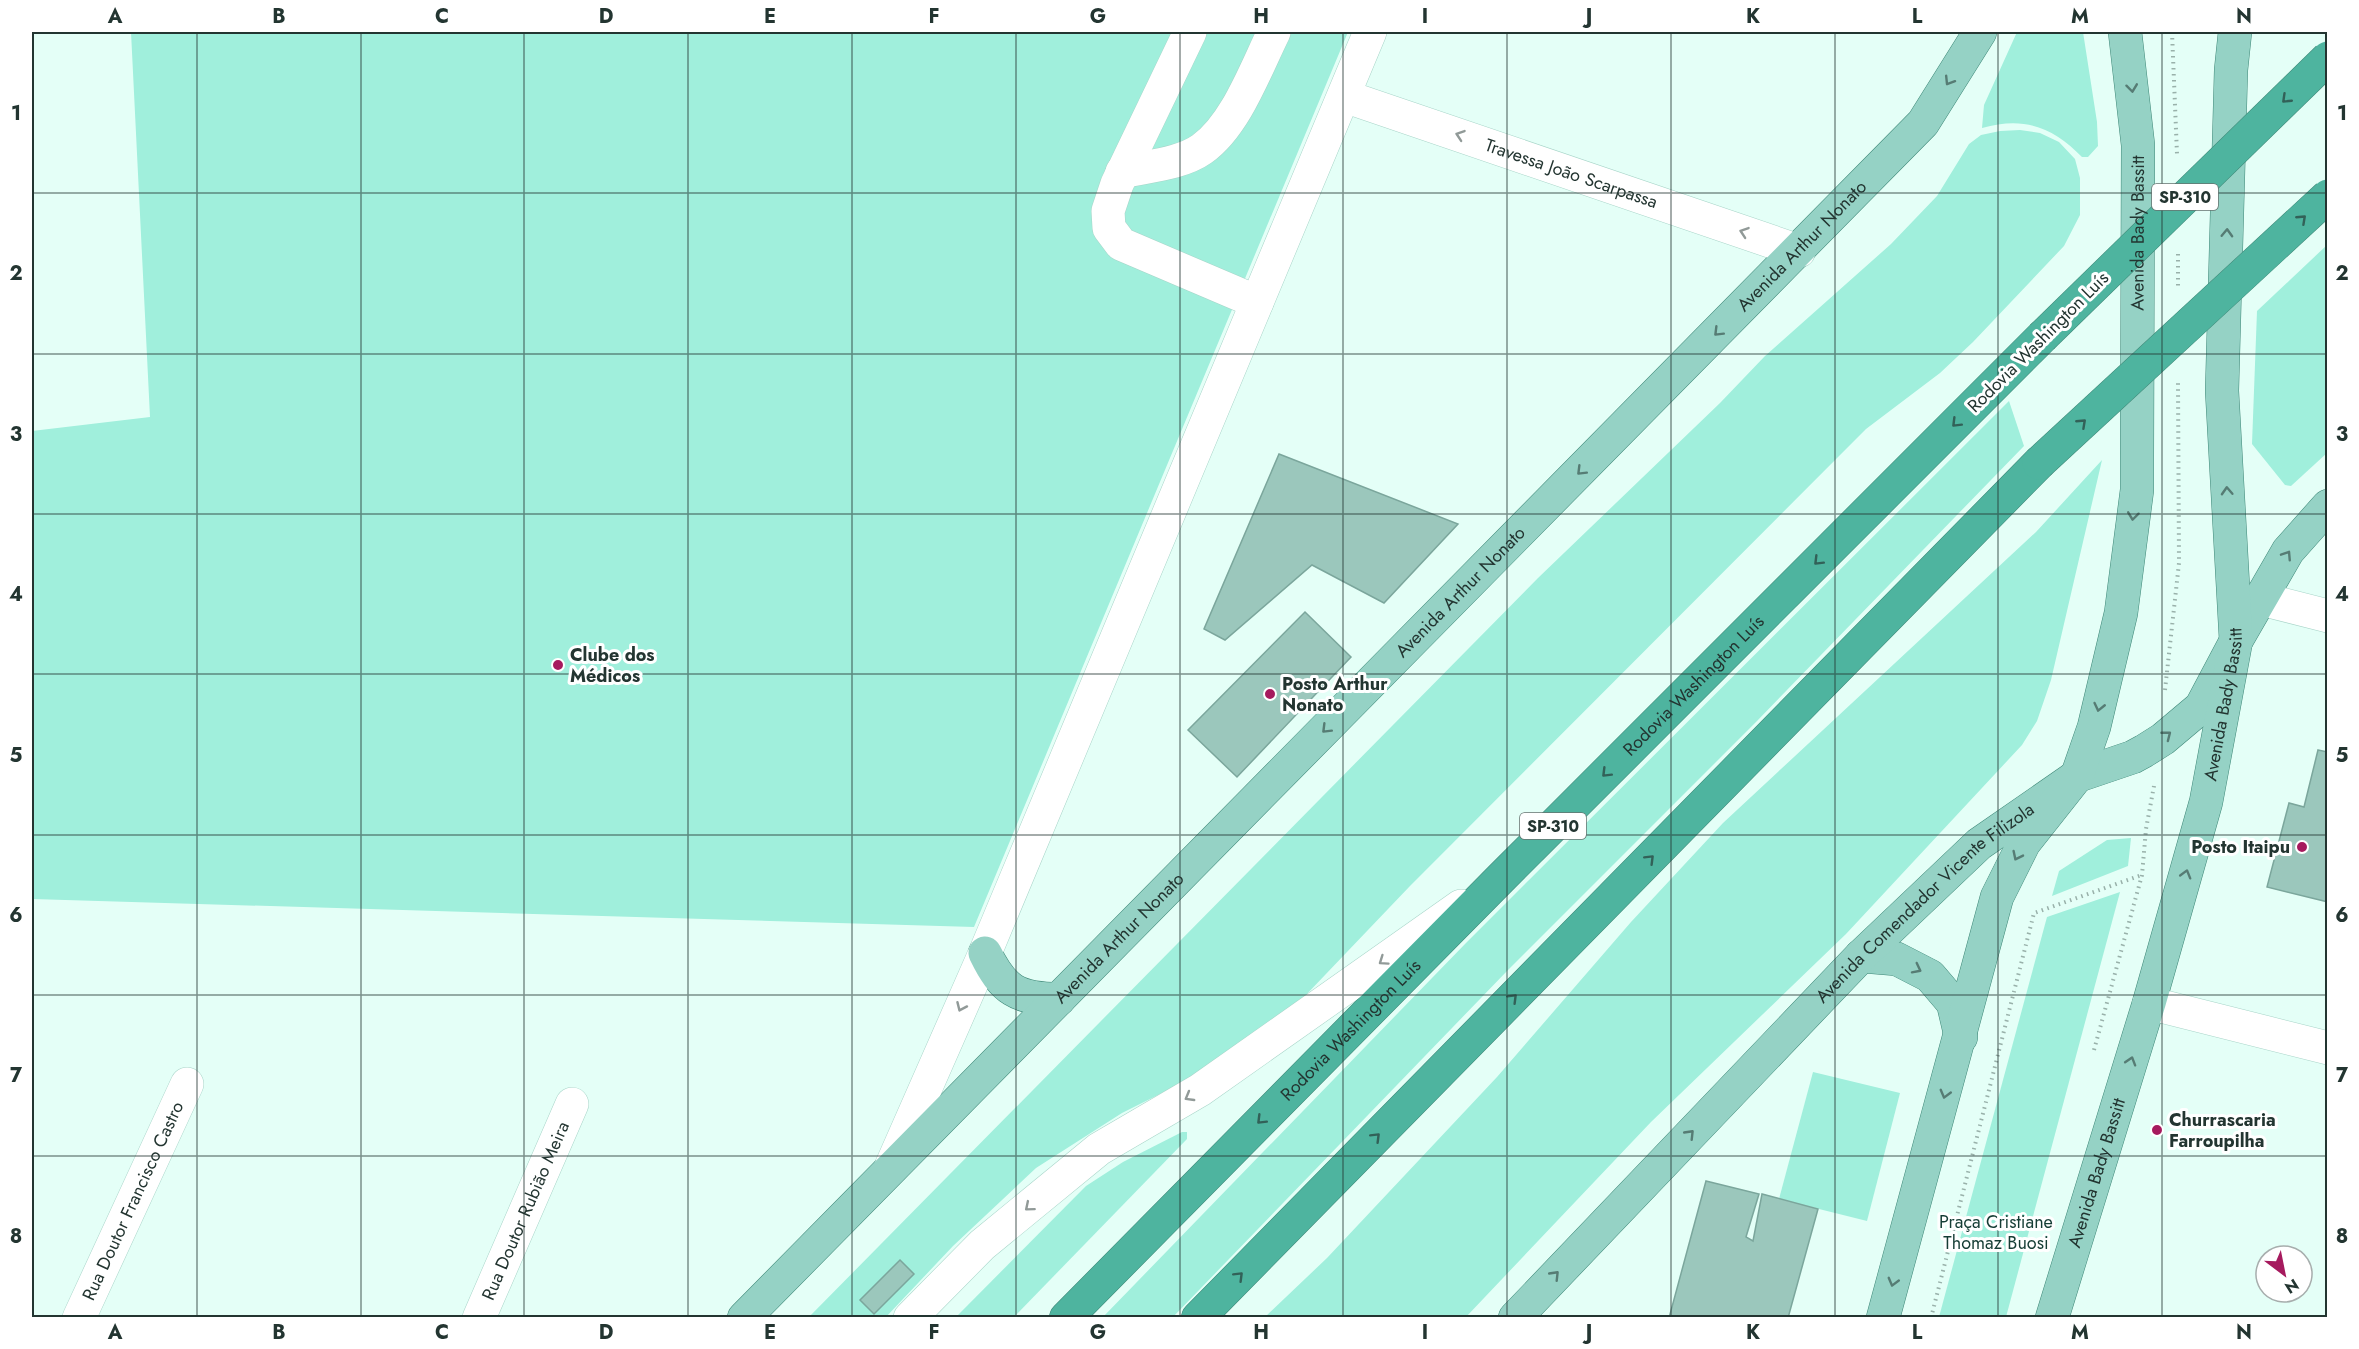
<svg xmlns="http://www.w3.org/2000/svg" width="2359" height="1349" viewBox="0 0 2359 1349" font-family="Jost,sans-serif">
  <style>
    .green { fill: #a0efdc }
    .building { fill: #9bc7bc; stroke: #7ba69c; stroke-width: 1.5 }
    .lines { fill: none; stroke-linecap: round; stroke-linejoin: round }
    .minor-casing { stroke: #a8d5c9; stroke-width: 34 }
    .major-casing { stroke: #3f8878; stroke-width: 34 }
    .highway-casing { stroke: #3f8878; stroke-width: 34 }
    .path { stroke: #99b1aa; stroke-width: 4; stroke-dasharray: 1.5 4.5; stroke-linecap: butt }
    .minor { stroke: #fff; stroke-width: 33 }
    .major { stroke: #95d2c5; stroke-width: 33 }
    .highway { stroke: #4eb49f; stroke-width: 33 }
    .highway-bridge-casing { stroke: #3f8878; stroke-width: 34; stroke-linecap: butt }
    .highway-bridge { stroke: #4eb49f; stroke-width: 33 }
    .oneway { stroke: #567c74 }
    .oneway2 { stroke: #326158 }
    .oneway3 { stroke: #919a98 }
    .grid { fill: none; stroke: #233531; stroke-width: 1.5; stroke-opacity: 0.55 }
    .poi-dot { fill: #a61a5e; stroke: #fff; stroke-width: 2 }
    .labels { text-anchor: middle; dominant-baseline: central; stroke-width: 6; stroke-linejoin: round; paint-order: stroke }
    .shield { fill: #fff; stroke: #65726f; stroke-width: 1.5 }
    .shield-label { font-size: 16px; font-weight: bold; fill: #233531 }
    .street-label { font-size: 18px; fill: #233531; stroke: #fff }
    .poi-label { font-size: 18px; font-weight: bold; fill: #233531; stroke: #fff; text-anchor: start }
    .park-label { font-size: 18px; fill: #153d35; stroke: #fff }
    .neatline { fill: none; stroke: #233531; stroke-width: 2 }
    .grid-label { font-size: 20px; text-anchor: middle; font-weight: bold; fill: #233531 }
  </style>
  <rect width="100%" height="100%" fill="#e4fff7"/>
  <g class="green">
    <path d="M131 32H1348L974 927 32 899V431L150 417Z"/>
    <path d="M2017 32H2083L2097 122 2098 146 2088 157H2082C2053 127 2024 116 1982 128L1984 105Z"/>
    <path d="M2020 130 2040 133 2059 142 2075 159 2080 178V215L2064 246 1973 342 1940 373 1866 429 1410 886 1304 997 1263 1033 1176 1086 1122 1113 1036 1168 953 1246 886 1317 808 1318 1538 578 1720 403 1765 356 1891 244 1937 196 1969 144 1981 135 2000 131Z"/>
    <path d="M2327 245V453L2291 486 2285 485 2252 444 2257 311Z"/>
    <path d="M2009 401 2024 446 1757 721 1508 970 1173 1317H1103L1465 944Z"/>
    <path d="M2102 460 2051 680 2037 721 2022 745 1846 934 1651 1122 1466 1317H1265L1327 1258 1497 1077 1631 922 1723 823 2036 532Z"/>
    <path d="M2131 838 2128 866 2052 896 2059 871 2107 840Z"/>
    <path d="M2120 892 2006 1317H1939L2047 917Z"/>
    <path d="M1813 1072 1900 1093 1867 1221 1779 1199Z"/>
    <path d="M1182 1132H1187V1139L1014 1317H956L1086 1186 1123 1162Z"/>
  </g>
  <g class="building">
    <path d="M1279 454 1458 524 1384 603 1312 565 1225 640 1204 629Z"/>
    <path d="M1305 612 1351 657 1237 777 1188 730Z"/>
    <path d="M2318 750 2328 752V902L2267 887 2289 803 2304 807Z"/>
    <path d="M1706 1181 1759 1194 1746 1237 1753 1241 1762 1194 1818 1209 1788 1318H1669Z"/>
    <path d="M900 1260 914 1274 874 1314 860 1300Z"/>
  </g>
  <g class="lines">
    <defs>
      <g id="minor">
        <path d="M1190 32 1117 184 1108 211 1109 228 1121 244 1257 302"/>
        <path id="s1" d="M1344 96 1799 251"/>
        <path d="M1122 172C1147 166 1181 164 1202 149 1236 125 1256 68 1274 32"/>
        <path d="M2261 599 2328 616"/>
        <path d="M2149 1003 2328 1048"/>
        <path d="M890 1169 985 953 1370 32"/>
        <path id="s2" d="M79 1318 187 1084"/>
        <path id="s3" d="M479 1318 572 1104"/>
        <path d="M910 1318 982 1245 1099 1149 1200 1090 1461 906"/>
      </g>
      <g id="major">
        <path d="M985 953C1003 990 1017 999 1059 999"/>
        <path d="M1861 956 1897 959 1930 976 1953 1003 1961 1037"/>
        <path id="s4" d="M744 1318 1923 123 1980 32"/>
        <path id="s5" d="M1515 1318 1861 956 1979 844 2077 776 2133 757 2144 751 2163 739 2201 707 2236 641 2288 551 2328 506"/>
        <path id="s6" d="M1883 1318 1997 897 2024 843 2077 776 2094 727 2121 613 2137 490V457L2138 145 2125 32"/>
        <path id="s7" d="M2052 1318 2149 1003 2206 802 2236 641 2222 391 2231 70 2235 32"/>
      </g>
      <g id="highway">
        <path id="s8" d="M1066 1318 1500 879 2042 337"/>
        <path d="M1198 1318 2039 463"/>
      </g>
    </defs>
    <use href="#minor" class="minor-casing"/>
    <use href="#major" class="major-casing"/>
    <use href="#highway" class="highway-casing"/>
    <g class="path">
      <path d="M2172 32 2177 154"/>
      <path d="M2178 254V286"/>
      <path d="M2165 690 2179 563 2178 383"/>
      <path d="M2094 1050 2142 875 2146 829 2154 786"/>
      <path d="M1931 1318 2034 913 2142 875"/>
    </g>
    <use href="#minor" class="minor"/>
    <use href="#major" class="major"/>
    <use href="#highway" class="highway"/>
    <defs>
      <g id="highway-bridge">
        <path d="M2042 337 2328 58"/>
        <path d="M2039 463 2328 196"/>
      </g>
    </defs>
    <use href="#highway-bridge" class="highway-bridge-casing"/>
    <use href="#highway-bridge" class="highway-bridge"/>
  </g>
  <defs><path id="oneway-chevron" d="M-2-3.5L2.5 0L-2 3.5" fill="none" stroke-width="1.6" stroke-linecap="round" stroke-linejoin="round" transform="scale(1.5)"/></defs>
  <g class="oneway">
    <use href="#oneway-chevron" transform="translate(1949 81) rotate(122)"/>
    <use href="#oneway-chevron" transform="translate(2132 88) rotate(83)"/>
    <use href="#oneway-chevron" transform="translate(2227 233) rotate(-88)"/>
    <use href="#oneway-chevron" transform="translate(1718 332) rotate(135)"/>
    <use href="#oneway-chevron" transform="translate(1581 471) rotate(135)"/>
    <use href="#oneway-chevron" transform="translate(2227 491) rotate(-93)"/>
    <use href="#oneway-chevron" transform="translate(2133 516) rotate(97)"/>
    <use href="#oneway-chevron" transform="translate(2287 555) rotate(-57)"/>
    <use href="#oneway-chevron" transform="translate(2099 707) rotate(103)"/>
    <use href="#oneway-chevron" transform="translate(1326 729) rotate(135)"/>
    <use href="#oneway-chevron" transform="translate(2167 735) rotate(-38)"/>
    <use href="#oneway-chevron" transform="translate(2017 856) rotate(116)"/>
    <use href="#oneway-chevron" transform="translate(2186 874) rotate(-74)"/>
    <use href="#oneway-chevron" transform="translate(1917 969) rotate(27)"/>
    <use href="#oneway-chevron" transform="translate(2131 1061) rotate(-73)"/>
    <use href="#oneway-chevron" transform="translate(1945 1094) rotate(105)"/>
    <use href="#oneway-chevron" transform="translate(1690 1134) rotate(-46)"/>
    <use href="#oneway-chevron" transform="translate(1555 1275) rotate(-46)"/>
    <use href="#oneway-chevron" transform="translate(1893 1282) rotate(105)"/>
  </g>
  <g class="oneway2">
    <use href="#oneway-chevron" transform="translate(2286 99) rotate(136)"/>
    <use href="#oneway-chevron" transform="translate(2302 219) rotate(-43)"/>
    <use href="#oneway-chevron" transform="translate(1956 423) rotate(135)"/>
    <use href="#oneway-chevron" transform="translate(2082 423) rotate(-43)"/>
    <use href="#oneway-chevron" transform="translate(1818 561) rotate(135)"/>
    <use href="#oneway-chevron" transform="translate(1606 773) rotate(135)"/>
    <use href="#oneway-chevron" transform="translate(1650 859) rotate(-45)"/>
    <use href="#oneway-chevron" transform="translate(1513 998) rotate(-45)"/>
    <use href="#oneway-chevron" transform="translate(1261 1120) rotate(135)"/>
    <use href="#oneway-chevron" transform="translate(1376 1137) rotate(-45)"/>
    <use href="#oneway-chevron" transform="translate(1239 1276) rotate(-45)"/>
  </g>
  <g class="oneway3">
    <use href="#oneway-chevron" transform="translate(1460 135) rotate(-161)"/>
    <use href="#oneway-chevron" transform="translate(1744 232) rotate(-161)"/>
    <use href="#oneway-chevron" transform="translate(1383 961) rotate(145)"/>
    <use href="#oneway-chevron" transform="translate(961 1007) rotate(114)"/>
    <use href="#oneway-chevron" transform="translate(1189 1097) rotate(150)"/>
    <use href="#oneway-chevron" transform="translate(1029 1207) rotate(140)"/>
  </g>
  <path class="grid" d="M197 32V1318M361 32V1318M524 32V1318M688 32V1318M852 32V1318M1016 32V1318M1180 32V1318M1343 32V1318M1507 32V1318M1671 32V1318M1835 32V1318M1998 32V1318M2162 32V1318M32 193H2328M32 354H2328M32 514H2328M32 674H2328M32 835H2328M32 995H2328M32 1156H2328"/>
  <g class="poi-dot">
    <circle cx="558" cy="665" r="6"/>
    <circle cx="1270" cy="694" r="6"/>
    <circle cx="2302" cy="847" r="6"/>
    <circle cx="2157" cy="1130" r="6"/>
  </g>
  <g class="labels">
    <g class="shield">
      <rect x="2152" y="184" width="66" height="26" rx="4.5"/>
      <rect x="1520" y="813" width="66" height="26" rx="4.5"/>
    </g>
    <g class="shield-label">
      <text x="2185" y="197">SP-310</text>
      <text x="1553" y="826">SP-310</text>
    </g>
    <g class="street-label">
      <text stroke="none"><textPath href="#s1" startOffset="240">Travessa João Scarpassa</textPath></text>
      <text stroke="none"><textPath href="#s6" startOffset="1132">Avenida Bady Bassitt</textPath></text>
      <text stroke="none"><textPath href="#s4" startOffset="1506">Avenida Arthur Nonato</textPath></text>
      <text transform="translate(2038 342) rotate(-45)">Rodovia Washington Luís</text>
      <text stroke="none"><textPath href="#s4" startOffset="1020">Avenida Arthur Nonato</textPath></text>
      <text stroke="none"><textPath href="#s8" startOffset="891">Rodovia Washington Luís</textPath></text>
      <text stroke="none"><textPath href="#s7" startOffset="638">Avenida Bady Bassitt</textPath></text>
      <text stroke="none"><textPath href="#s5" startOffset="584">Avenida Comendador Vicente Filizola</textPath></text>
      <text stroke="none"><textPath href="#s4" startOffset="534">Avenida Arthur Nonato</textPath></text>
      <text stroke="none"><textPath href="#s8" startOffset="405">Rodovia Washington Luís</textPath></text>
      <text stroke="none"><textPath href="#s7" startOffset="152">Avenida Bady Bassitt</textPath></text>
      <text stroke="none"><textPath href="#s2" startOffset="129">Rua Doutor Francisco Castro</textPath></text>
      <text stroke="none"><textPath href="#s3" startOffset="117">Rua Doutor Rubião Meira</textPath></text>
    </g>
    <g class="poi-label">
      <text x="570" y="655">Clube dos<tspan x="570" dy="21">Médicos</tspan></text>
      <text x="1282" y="684">Posto Arthur<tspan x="1282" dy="21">Nonato</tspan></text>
      <text x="2290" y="847" text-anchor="end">Posto Itaipu</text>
      <text x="2169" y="1120">Churrascaria<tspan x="2169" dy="21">Farroupilha</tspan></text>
    </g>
    <g class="park-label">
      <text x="1996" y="1222">Praça Cristiane<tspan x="1996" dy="21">Thomaz Buosi</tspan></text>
    </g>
  </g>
  <rect width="2359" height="1349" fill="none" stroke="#ffffff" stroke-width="66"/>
  <g transform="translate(2284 1274) rotate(148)"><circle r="28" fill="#ffffff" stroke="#a7aead" stroke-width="1.5"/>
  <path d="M0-4.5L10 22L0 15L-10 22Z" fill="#a61a5e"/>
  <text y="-9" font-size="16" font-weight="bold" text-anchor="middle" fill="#233531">N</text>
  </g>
  <rect x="33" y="33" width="2293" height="1283" class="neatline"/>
  <g class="grid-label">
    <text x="115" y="23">A</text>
    <text x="279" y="23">B</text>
    <text x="442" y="23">C</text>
    <text x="606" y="23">D</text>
    <text x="770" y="23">E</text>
    <text x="934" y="23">F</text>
    <text x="1098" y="23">G</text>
    <text x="1261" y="23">H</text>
    <text x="1425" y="23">I</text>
    <text x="1589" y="23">J</text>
    <text x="1753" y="23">K</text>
    <text x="1917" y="23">L</text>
    <text x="2080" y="23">M</text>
    <text x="2244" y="23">N</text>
    <text x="16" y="120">1</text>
    <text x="2342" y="120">1</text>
    <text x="16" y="280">2</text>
    <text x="2342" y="280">2</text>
    <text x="16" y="441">3</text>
    <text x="2342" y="441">3</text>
    <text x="16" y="601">4</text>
    <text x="2342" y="601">4</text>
    <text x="16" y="762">5</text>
    <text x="2342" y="762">5</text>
    <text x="16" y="922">6</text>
    <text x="2342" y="922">6</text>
    <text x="16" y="1082">7</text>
    <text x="2342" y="1082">7</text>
    <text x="16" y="1243">8</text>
    <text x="2342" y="1243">8</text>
    <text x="115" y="1339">A</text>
    <text x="279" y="1339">B</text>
    <text x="442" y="1339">C</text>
    <text x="606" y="1339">D</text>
    <text x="770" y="1339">E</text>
    <text x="934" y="1339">F</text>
    <text x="1098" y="1339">G</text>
    <text x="1261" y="1339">H</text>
    <text x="1425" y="1339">I</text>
    <text x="1589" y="1339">J</text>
    <text x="1753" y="1339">K</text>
    <text x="1917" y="1339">L</text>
    <text x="2080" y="1339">M</text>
    <text x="2244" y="1339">N</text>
  </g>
</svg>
